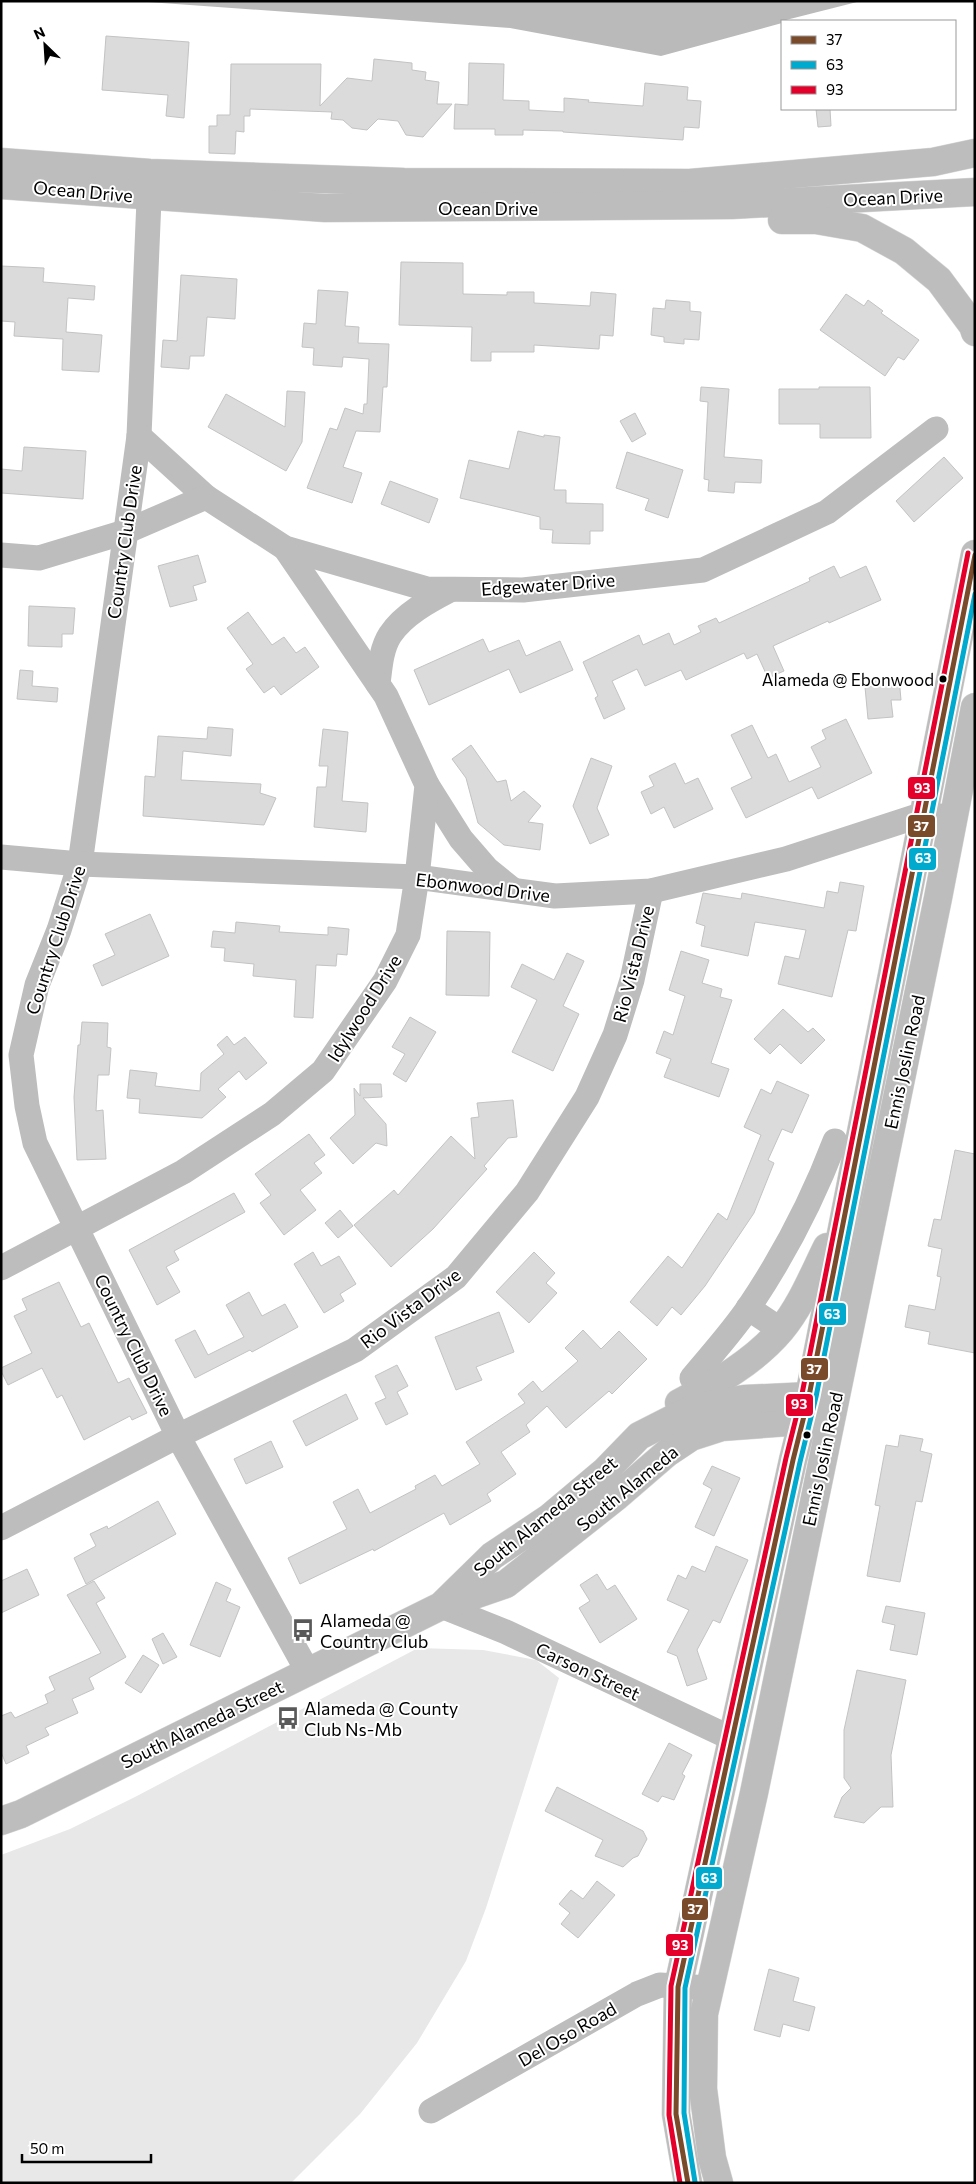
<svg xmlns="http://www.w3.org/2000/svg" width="976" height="2184" viewBox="0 0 976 2184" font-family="Commissioner,sans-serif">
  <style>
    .green { fill: #e8e8e8 }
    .water { fill: #bababa }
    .building { fill: #dbdbdb; stroke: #c3c3c3 }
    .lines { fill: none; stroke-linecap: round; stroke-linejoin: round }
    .major-casing { stroke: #dbdbdb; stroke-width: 29 }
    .minor { stroke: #bdbdbd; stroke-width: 25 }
    .major { stroke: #bdbdbd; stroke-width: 28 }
    .bus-1-casing { stroke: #fff; stroke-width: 9 }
    .bus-2-casing { stroke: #fff; stroke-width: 9 }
    .bus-3-casing { stroke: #fff; stroke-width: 9 }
    .bus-1 { stroke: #7a4b2a; stroke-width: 5 }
    .bus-2 { stroke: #00a9ce; stroke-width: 5 }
    .bus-3 { stroke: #e4002b; stroke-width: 5 }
    .bus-dot { fill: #000; stroke: #fff; stroke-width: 2 }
    .labels { text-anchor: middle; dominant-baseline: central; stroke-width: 4; stroke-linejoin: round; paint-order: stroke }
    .bus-label { font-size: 17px; fill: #000; stroke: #fff; text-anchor: end }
    .street-label { font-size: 18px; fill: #000; stroke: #fff }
    .poi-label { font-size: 18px; fill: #000; stroke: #fff; text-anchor: start }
    .line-badge { stroke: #fff; stroke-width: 2 }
    .badge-label { font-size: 14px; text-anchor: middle; font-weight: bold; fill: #fff }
  </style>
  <rect width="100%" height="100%" fill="#fff"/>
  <path class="green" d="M418 1648 483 1650 536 1660 559 1678 486 1908 466 1961 417 2043 360 2114 291 2183H1V1855L70 1829 135 1797Z"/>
  <path class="water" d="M134 1H861L782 21V23L661 56 510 28Z"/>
  <g class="building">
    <path d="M106 36 189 42 184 118 166 116 168 95 102 90Z"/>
    <path d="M374 59 412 63V70L426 72 425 80 439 82 437 104H452L423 137 406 135 398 121 378 119 367 130 352 128 343 120 331 119 332 112 250 109V116H244V132L236 131 235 154 209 153V126H217V115H230L231 64H321L320 106 347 78 372 81Z"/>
    <path d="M469 63 504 64 503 100 529 101V110L564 112V98L589 100 588 102 643 106 645 83 688 87 687 100 701 101 699 128 684 127 683 140 563 132V131L523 130V135H495V129H454L455 104 468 105Z"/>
    <path d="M816 109H830L831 126 818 127Z"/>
    <path d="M401 262 463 263V294L507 295V292H534V303L590 306 591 292 616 294 613 336 600 335 599 349 534 345V352H491V361H471L472 327 399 325Z"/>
    <path d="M1 266 44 268 43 282 95 286 94 300 68 298 66 332 102 335 99 372 62 370 63 339 14 336 15 322 1 321Z"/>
    <path d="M181 275 237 279 235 319 207 317 204 356H190L189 369 161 367 163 340 177 341Z"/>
    <path d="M318 290 348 292 345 326 359 327 358 343 389 344 387 387H383L380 432 356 431 343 467 362 473 352 503 307 488 330 428 337 430 345 408 363 414 364 404H367L369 359 343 357 342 367 313 365 314 348 302 347 304 323 316 324Z"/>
    <path d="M846 294 864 306 868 300 883 311 881 313 919 340 904 360 898 357 885 376 820 330Z"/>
    <path d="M666 300 690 302V311L701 312 699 340 684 339V344L664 342V337L651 335 653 308 665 309Z"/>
    <path d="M701 387 729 389 724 457 762 460 761 483 735 482 734 493 708 491 709 480 704 479 708 402 700 401Z"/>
    <path d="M819 387H870L871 438H820V424H779V389H819Z"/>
    <path d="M287 391 305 392 302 442 286 471 208 427 226 394 285 427Z"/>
    <path d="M635 413 646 434 632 442 620 421Z"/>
    <path d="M518 431 544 437V435L560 437 554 490H566V503L603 504V531H590V544L552 543 553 530 540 529V517L460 498 469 460 509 469Z"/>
    <path d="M24 447 86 451 83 499 1 493V469L22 471Z"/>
    <path d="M627 452 683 470 668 518 645 510 649 499 616 488Z"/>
    <path d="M944 457 963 478 914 522 896 501Z"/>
    <path d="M390 481 438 499 429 523 381 504Z"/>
    <path d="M198 555 206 582 193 586 197 600 170 607 158 566Z"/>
    <path d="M834 566 840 578 866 566 881 600 829 623 828 621 773 646 784 671 768 678 757 654 747 659 744 653 686 680 681 670 645 686 637 669 612 681 625 709 604 719 595 698 598 696 583 662 639 635 643 645 669 633 674 645 701 632 698 626 716 618 719 623 810 581 809 578Z"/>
    <path d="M29 606 75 608 73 634H62V647L28 646Z"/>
    <path d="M248 612 272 645 284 637 296 653 305 647 319 667 281 695 274 686 264 693 246 669 253 664 227 628Z"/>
    <path d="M483 639 489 652 519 640 526 656 560 641 573 670 520 693 509 669 429 705 414 670Z"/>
    <path d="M20 670 33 671 32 686 58 688 57 702 17 699Z"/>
    <path d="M899 678 901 700H891L893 717 868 719 865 687 875 686 874 679Z"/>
    <path d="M846 719 872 773 818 799 812 787 746 818 731 788 752 778 731 735 752 725 768 758 776 754 789 782 821 767 811 747 826 739 822 730Z"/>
    <path d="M208 727 233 729 231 756 183 751 181 780 261 784 260 793 276 798 264 825 143 816 145 776 155 777 158 736 207 739Z"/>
    <path d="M323 729 348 732 342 801 368 803 366 832 314 827 317 787H326L328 766H319Z"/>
    <path d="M471 745 497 782 506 780 511 801 524 791 541 806 528 822 543 824 540 850 504 845 478 823 466 778 452 759Z"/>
    <path d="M591 758 612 766 597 808 609 835 590 844 573 806Z"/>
    <path d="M675 763 685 784 698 778 713 809 674 828 664 807 651 814 641 792 654 786 649 776Z"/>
    <path d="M840 882 864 886 856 931 848 930 832 997 778 984 785 956 799 959 806 930 755 922 748 956 701 946 705 926 696 923 703 893 741 899 742 893 824 908 827 891 838 893Z"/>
    <path d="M150 914 169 956 102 986 93 965 115 955 105 934Z"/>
    <path d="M236 922 280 926 279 932 328 935V927L349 929 347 955 337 954 336 966 316 965 313 1018 294 1017 296 980 253 976 254 964 224 961 225 948 211 947 213 931 235 933Z"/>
    <path d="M447 931 490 932 489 996 446 995Z"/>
    <path d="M681 951 709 960 702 983 722 989 720 997 732 1000 711 1063 729 1069 719 1097 664 1077 671 1059 656 1053 664 1031 673 1035 685 996 669 990Z"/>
    <path d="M567 953 584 961 563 1006 579 1014 553 1071 512 1052 537 1000 511 987 522 964 554 980Z"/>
    <path d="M783 1009 808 1032 813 1028 825 1040 801 1064 780 1044 770 1054 754 1039Z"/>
    <path d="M410 1017 436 1032 406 1082 393 1074 405 1054 392 1047Z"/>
    <path d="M82 1022 108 1023 107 1047 111 1048 109 1075H98L96 1111 103 1110 106 1159 77 1160 74 1097 78 1045H80Z"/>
    <path d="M227 1036 234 1045 245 1037 267 1063 246 1080 239 1071 218 1089 226 1097 202 1118 139 1113 140 1099 127 1098 130 1070 157 1073 155 1086 200 1091 201 1073 224 1054 217 1045Z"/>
    <path d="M777 1081 809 1095 792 1133 782 1129 768 1160 774 1163 754 1213 705 1286 681 1315 672 1307 657 1326 630 1302 668 1256 682 1268 718 1213 727 1220 761 1135 744 1127 761 1089 771 1094Z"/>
    <path d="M360 1084H381L382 1097 363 1098 386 1124 387 1146 376 1143 353 1164 330 1138 355 1115 354 1088 360 1096Z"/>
    <path d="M513 1100 517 1137 508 1138 484 1166 487 1169 433 1229 391 1267 354 1225 394 1190 398 1195 451 1136 475 1159 471 1118 479 1117 477 1103Z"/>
    <path d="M309 1134 325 1155 314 1163 322 1173 300 1190 316 1210 284 1235 260 1203 271 1195 255 1174Z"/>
    <path d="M955 1150 975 1154V1353L928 1344 930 1332 905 1327 909 1305 935 1310 941 1277 937 1276 942 1249 928 1246 934 1219 941 1220Z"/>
    <path d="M234 1193 245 1212 174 1251 179 1260 166 1267 180 1292 157 1305 129 1250Z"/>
    <path d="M340 1210 353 1226 338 1238 325 1223Z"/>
    <path d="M313 1252 321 1266 339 1256 356 1284 340 1294 344 1301 324 1313 294 1264Z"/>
    <path d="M534 1252 555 1273 546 1283 557 1293 529 1323 496 1292Z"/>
    <path d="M59 1282 81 1327 89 1323 118 1383 129 1378 147 1413 132 1420 130 1416 84 1440 62 1395 57 1398 42 1368 8 1385 1 1371V1368L32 1353 14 1316 27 1310 22 1299Z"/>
    <path d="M249 1292 262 1316 285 1304 298 1327 252 1352 250 1350 195 1378 175 1340 195 1330 208 1355 244 1337 226 1305Z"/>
    <path d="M499 1312 514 1352 476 1367 482 1380 456 1390 435 1337Z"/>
    <path d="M583 1330 601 1349 619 1331 647 1359 612 1394 609 1391 566 1428 547 1406 526 1425 530 1432 501 1452 516 1474 487 1494 491 1501 450 1525 444 1513 374 1551 373 1549 300 1584 288 1558 347 1529 333 1502 358 1489 370 1513 416 1489 415 1486 435 1475 442 1486 480 1464 466 1442 525 1403 518 1394 533 1381 542 1392 578 1361 565 1348Z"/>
    <path d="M397 1365 408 1386 397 1392 408 1414 386 1425 375 1403 386 1398 375 1376Z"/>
    <path d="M346 1394 358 1419 306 1446 293 1421Z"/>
    <path d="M900 1435 923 1439 920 1451 932 1454 922 1502 916 1501 900 1582 867 1576 880 1506 875 1505 886 1445 898 1447Z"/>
    <path d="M271 1441 283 1467 246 1484 234 1459Z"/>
    <path d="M712 1466 740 1478 714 1536 695 1527 712 1489 703 1484Z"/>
    <path d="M158 1501 176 1534 86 1584 74 1558 96 1546 90 1534 107 1526 108 1529Z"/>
    <path d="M716 1546 748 1560 720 1623 713 1620 697 1650 707 1679 687 1686 677 1656 667 1652 689 1610 667 1600 678 1575 686 1579 692 1566 705 1572Z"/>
    <path d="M27 1569 39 1595 1 1613V1581Z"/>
    <path d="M597 1574 607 1590 615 1585 637 1619 600 1643 579 1608 590 1601 580 1585Z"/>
    <path d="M94 1581 105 1598 96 1603 126 1657 89 1678 94 1689 72 1699 78 1713 45 1728 49 1735 26 1746 29 1753 6 1764 1 1752V1716L11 1712 15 1718 48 1703 45 1695 55 1690 49 1677 101 1653 67 1595Z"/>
    <path d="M216 1582 231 1589 226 1601 240 1607 220 1657 190 1645Z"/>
    <path d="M886 1606 925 1613 917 1655 890 1650 895 1625 882 1622Z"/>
    <path d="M163 1633 177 1657 163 1664 152 1639Z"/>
    <path d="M143 1655 159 1665 141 1693 125 1683Z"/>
    <path d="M857 1670 906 1680 891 1755 893 1807H881L864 1823 834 1817 842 1797 851 1788 844 1778V1730Z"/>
    <path d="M669 1743 692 1755 682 1774 685 1776 674 1800 662 1796 658 1802 642 1794Z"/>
    <path d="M557 1787 643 1831 647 1839 638 1856 633 1858 623 1867 595 1856 603 1840 545 1811Z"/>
    <path d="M597 1881 615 1895 578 1938 561 1924 570 1913 559 1904 571 1890 583 1899Z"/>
    <path d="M769 1969 799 1978 793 2001 815 2007 809 2031 783 2024 780 2037 754 2030Z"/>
  </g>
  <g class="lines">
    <defs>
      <g id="major">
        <path d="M1 162 150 173 404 182 690 183 933 162 975 153"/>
        <path d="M1 185 325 208 732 205 975 192"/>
        <path d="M782 220H816L862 228 904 251 939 280 973 326 975 332"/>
        <path d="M679 1403C716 1383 754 1362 781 1330 801 1306 813 1275 827 1247"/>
        <path d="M448 1604 506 1584 616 1497 667 1453 691 1437 722 1427 803 1421 821 1423"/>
        <path d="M1 1821 21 1814 441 1606 492 1556 549 1518 605 1471 639 1436 696 1407 744 1399 809 1396 826 1398"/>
        <path d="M688 2183 676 2114 678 1987 793 1460 809 1396 975 554"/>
        <path d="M719 2183 712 2158 703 2089 704 2014 754 1793 830 1425 938 898 975 707"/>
      </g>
    </defs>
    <use href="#major" class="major-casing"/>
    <g class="minor">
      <path d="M150 176 139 436 80 864 59 930 37 985 21 1055 27 1106 35 1143 178 1436 308 1672"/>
      <path d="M139 436 206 497"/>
      <path d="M1 555 39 558 125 532 206 497 285 548 427 589 523 590 703 570 827 512 936 429"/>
      <path d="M378 684C380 668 381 649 390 635 404 614 429 601 450 590"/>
      <path d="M427 785 461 839 487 869 513 890"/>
      <path d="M1 857 80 864 417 877 555 896 651 891 786 859 924 814 953 818"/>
      <path d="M1 1268 183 1172 272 1114 323 1071 385 981 408 935 417 877 427 785 386 696 285 548"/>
      <path d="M748 1308 781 1330"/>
      <path d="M692 1378C711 1355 732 1332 749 1307 784 1255 813 1199 835 1141"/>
      <path d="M1 1528 178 1436 355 1350 456 1277 527 1192 587 1097 615 1035 632 980 651 891"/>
      <path d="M441 1606 506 1632 733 1739"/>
      <path d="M431 2111 637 1994 660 1985 710 1988"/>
    </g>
    <use href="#major" class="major"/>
    <defs>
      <path id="bus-1" d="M688 2183 676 2114 678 1987 793 1460 809 1396 975 555"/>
      <path id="bus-2" d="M695 2182 684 2113 685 1988 800 1462 816 1397 975 594"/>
      <path id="bus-3" d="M680 2183 669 2115 671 1986 786 1458 802 1394 968 553"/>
    </defs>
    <use href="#bus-1" class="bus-1-casing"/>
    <use href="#bus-2" class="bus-2-casing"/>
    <use href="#bus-3" class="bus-3-casing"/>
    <use href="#bus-1" class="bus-1"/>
    <use href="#bus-2" class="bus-2"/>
    <use href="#bus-3" class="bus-3"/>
  </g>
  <defs>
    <symbol id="bus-bare" viewBox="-9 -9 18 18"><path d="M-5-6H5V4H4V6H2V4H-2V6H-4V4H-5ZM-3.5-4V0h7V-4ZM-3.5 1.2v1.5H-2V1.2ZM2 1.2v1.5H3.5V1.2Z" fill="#595959" stroke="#fff" stroke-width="2.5" paint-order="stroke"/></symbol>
  </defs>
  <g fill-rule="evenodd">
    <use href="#bus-bare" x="287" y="1614" width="32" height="32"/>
    <use href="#bus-bare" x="272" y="1702" width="32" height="32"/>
  </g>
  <g class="bus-dot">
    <circle cx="943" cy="679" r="4.5"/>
    <circle cx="807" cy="1435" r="4.5"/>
  </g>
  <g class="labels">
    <g class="bus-label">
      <text x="934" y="679">Alameda @ Ebonwood</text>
    </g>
    <g class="street-label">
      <text transform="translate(83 191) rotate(5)">Ocean Drive</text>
      <text transform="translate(893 197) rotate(-3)">Ocean Drive</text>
      <text x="488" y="208">Ocean Drive</text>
      <text transform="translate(124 542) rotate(-82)">Country Club Drive</text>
      <text transform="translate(548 584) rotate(-4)">Edgewater Drive</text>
      <text transform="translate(483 887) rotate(7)">Ebonwood Drive</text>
      <text transform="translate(55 940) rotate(-72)">Country Club Drive</text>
      <text transform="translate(633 964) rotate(-76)">Rio Vista Drive</text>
      <text transform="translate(364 1008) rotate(-58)">Idylwood Drive</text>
      <text transform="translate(904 1062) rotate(-78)">Ennis Joslin Road</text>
      <text transform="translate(410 1308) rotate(-37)">Rio Vista Drive</text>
      <text transform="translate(134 1345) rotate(64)">Country Club Drive</text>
      <text transform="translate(822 1459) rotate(-78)">Ennis Joslin Road</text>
      <text transform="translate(627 1488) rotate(-39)">South Alameda</text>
      <text transform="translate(545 1516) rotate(-39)">South Alameda Street</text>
      <text transform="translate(588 1671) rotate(25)">Carson Street</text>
      <text transform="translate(202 1724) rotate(-26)">South Alameda Street</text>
      <text transform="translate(567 2034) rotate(-30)">Del Oso Road</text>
    </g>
    <g class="poi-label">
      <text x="320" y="1620">Alameda @<tspan x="320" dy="21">Country Club</tspan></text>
      <text x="304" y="1708">Alameda @ County<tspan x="304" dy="21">Club Ns-Mb</tspan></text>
    </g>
  </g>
  <g class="line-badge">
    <rect x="907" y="776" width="29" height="24" rx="5" fill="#e4002b"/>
    <rect x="907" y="814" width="29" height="24" rx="5" fill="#7a4b2a"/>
    <rect x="908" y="847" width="29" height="24" rx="5" fill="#00a9ce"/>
    <rect x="818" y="1302" width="29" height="24" rx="5" fill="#00a9ce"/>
    <rect x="800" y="1357" width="29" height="24" rx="5" fill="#7a4b2a"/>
    <rect x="785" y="1393" width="29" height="24" rx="5" fill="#e4002b"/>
    <rect x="695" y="1866" width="28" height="24" rx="5" fill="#00a9ce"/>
    <rect x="681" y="1897" width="28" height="24" rx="5" fill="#7a4b2a"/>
    <rect x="665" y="1933" width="29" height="24" rx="5" fill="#e4002b"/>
  </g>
  <g class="badge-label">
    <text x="922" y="793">93</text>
    <text x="921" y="831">37</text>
    <text x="923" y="863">63</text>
    <text x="832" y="1319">63</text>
    <text x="814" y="1374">37</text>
    <text x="799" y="1409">93</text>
    <text x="709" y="1883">63</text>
    <text x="695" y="1914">37</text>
    <text x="680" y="1950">93</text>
  </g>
  <rect width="976" height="2184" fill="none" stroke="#000000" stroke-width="5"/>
  <rect x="781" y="20" width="175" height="90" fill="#ffffff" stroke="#999999"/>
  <rect x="791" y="36" width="25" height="8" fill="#7a4b2a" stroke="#999999"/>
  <text x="826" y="45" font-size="15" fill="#000000">37</text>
  <rect x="791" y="61" width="25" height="8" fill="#00a9ce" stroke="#999999"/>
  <text x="826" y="70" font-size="15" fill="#000000">63</text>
  <rect x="791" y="86" width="25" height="8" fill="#e4002b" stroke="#999999"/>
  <text x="826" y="95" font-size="15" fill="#000000">93</text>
  <g transform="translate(45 45) rotate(335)" stroke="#ffffff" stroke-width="4" paint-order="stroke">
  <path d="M0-4L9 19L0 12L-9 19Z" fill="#000000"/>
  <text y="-8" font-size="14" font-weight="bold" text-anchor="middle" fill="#000000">N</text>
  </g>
  <path d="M22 2154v8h129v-8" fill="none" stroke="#000000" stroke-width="2.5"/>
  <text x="30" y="2154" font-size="15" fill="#000000" stroke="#ffffff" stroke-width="4" paint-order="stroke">50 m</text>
</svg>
